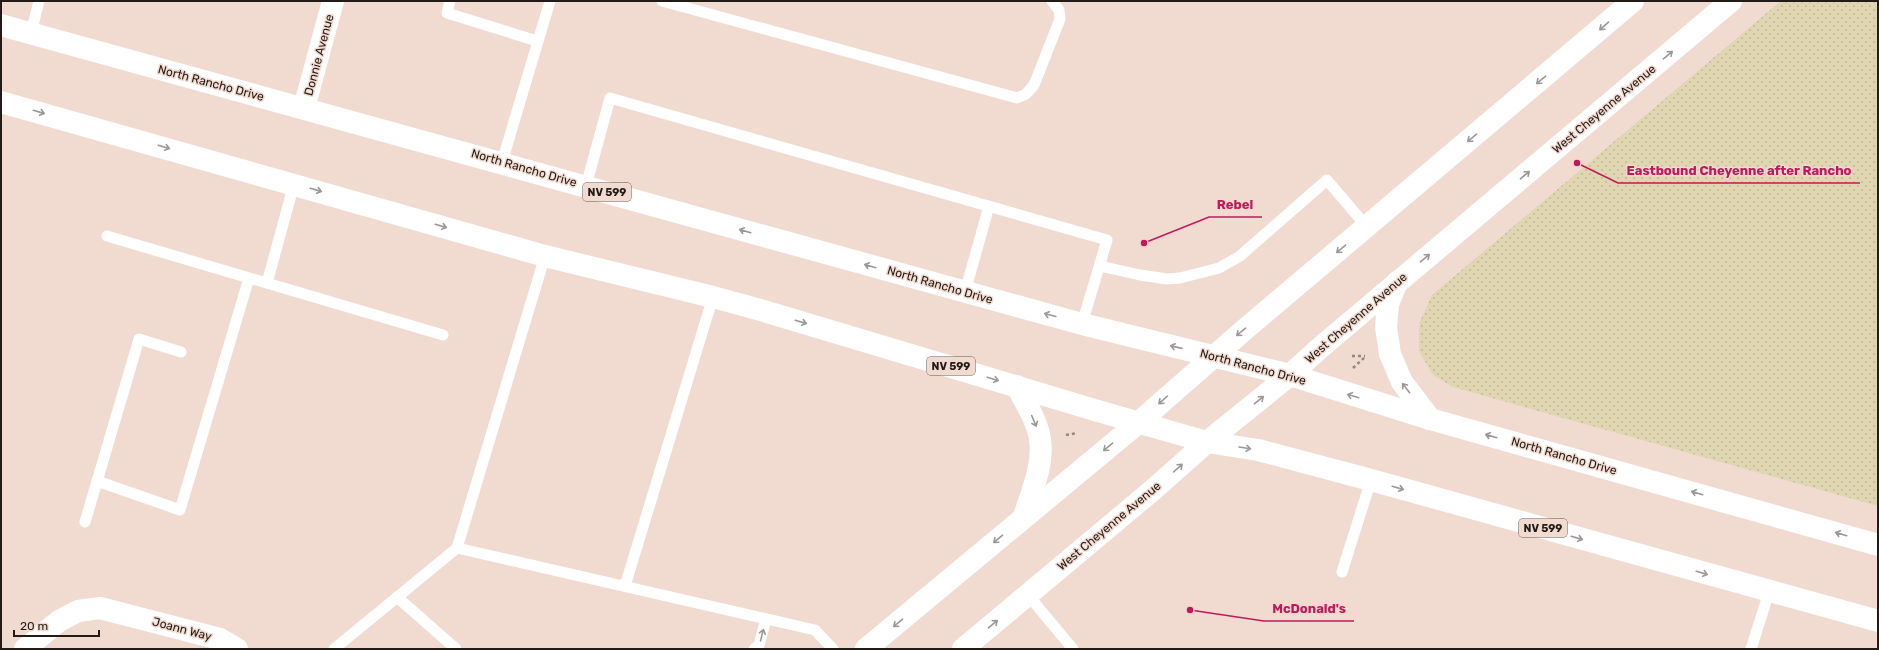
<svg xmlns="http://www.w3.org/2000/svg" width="1879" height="650" viewBox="0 0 1879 650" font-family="Rubik,sans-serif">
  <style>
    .sand { fill: url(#sand-dots) }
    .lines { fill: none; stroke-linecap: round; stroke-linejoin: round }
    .path { stroke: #95857d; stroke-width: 2.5; stroke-dasharray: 3 3; stroke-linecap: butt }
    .lane { stroke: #fff; stroke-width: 11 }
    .street { stroke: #fff; stroke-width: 22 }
    .primary { stroke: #fff; stroke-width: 22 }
    .oneway { stroke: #9c9897 }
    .labels { text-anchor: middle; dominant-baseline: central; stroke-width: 3; stroke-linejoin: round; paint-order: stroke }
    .shield { fill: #f1dad0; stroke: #61544e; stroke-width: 1 }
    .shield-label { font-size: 11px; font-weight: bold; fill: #231b17 }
    .street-label { font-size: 12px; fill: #231b17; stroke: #f1dad0 }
    .leader { fill: none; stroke: #c2185b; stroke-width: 1.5 }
    .callout-dot { fill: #c2185b; stroke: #f1dad0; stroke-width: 1.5 }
    .callout-label { font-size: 13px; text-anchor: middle; font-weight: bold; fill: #c2185b; stroke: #f1dad0; stroke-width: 3; stroke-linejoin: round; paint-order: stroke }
  </style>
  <defs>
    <pattern id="sand-dots" width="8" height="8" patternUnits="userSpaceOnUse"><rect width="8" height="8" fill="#e0d6b1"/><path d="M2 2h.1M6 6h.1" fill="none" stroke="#c0b798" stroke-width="1.8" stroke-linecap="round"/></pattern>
  </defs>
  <rect width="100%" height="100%" fill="#f1dad0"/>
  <path class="sand" d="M1781 1H1878V506L1453 387 1433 375 1419 351V324L1432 295Z"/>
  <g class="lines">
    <g class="path">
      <path d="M1352 356H1365"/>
      <path d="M1353 368 1365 357"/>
      <path d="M1066 435 1077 433"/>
    </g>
    <g class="lane">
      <path d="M450 1 447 13 537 41"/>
      <path d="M662 1 1017 98 1026 94 1034 85 1060 19 1059 10 1052 1"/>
      <path d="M31 33 39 1"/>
      <path d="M502 162 550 1"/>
      <path d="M586 186 610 98 1107 240 1082 324"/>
      <path d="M107 236 443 335"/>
      <path d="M545 256 457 548 815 630 833 649"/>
      <path d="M1100 266 1140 275 1167 279 1180 278 1219 268 1240 256 1327 180 1367 227"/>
      <path d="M267 283 294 184"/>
      <path d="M965 292 989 206"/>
      <path d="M97 481 180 510 249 278"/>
      <path d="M85 522 139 339 181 352"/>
      <path d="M1342 572 1371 480"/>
      <path d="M625 586 713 297"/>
      <path d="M1028 595 1073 649"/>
      <path d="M397 597 456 649"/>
      <path d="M334 649 457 548"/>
      <path d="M754 649 759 645 766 619"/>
      <path d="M1751 649 1769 592"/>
    </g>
    <g class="street">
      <path d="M304 108 333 1"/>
      <path d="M25 649 59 621 78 611 100 608 220 639 237 649"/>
    </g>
    <g class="primary">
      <path d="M1 25 1082 324 1290 375 1430 419 1878 545"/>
      <path d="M1 102 545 256 713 297 764 311 1098 411 1207 442 1258 450 1371 480 1878 621"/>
      <path d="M1397 282 1388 304 1386 327 1390 354 1402 382 1430 419"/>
      <path d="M1017 386C1025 403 1038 421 1040 440 1044 465 1031 493 1024 517"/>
      <path d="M866 649 1138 423 1243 331 1633 1"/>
      <path d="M963 649 1154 489 1207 442 1290 375 1321 347 1731 1"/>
    </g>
  </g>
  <defs><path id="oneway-shaft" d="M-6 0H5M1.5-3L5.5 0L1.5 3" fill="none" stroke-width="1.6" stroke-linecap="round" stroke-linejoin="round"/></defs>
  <g class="oneway">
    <use href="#oneway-shaft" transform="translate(1604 26) rotate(139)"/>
    <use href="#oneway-shaft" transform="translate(1668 55) rotate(-40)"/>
    <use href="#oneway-shaft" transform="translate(1541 80) rotate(140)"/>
    <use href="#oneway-shaft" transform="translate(39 112) rotate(16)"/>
    <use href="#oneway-shaft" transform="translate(1472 138) rotate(140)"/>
    <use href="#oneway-shaft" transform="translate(164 147) rotate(16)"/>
    <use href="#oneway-shaft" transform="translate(1525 175) rotate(-40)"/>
    <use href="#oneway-shaft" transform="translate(316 190) rotate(16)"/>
    <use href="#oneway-shaft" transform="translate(441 226) rotate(16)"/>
    <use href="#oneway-shaft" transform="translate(745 231) rotate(-164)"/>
    <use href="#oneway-shaft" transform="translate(1341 249) rotate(140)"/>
    <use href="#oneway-shaft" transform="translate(1425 258) rotate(-40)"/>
    <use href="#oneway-shaft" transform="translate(870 266) rotate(-164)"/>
    <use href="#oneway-shaft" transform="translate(1050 315) rotate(-165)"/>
    <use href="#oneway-shaft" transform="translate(801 322) rotate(16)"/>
    <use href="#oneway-shaft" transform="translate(1241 332) rotate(140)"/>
    <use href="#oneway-shaft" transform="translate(1176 347) rotate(-167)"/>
    <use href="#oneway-shaft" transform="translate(993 379) rotate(17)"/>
    <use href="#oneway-shaft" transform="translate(1406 388) rotate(-128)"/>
    <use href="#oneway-shaft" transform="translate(1353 396) rotate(-163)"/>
    <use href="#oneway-shaft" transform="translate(1163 400) rotate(138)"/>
    <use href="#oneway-shaft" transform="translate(1259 400) rotate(-39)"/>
    <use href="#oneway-shaft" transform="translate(1034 421) rotate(67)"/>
    <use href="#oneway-shaft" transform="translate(1491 436) rotate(-164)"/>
    <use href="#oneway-shaft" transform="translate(1108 447) rotate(140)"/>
    <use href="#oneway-shaft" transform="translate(1245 448) rotate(9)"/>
    <use href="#oneway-shaft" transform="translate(1178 468) rotate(-42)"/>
    <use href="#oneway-shaft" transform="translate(1398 488) rotate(16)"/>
    <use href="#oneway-shaft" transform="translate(1697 493) rotate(-164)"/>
    <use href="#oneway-shaft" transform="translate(1841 534) rotate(-164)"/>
    <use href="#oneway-shaft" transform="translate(1577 538) rotate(16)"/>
    <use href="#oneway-shaft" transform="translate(998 539) rotate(140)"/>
    <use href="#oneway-shaft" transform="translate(1702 573) rotate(16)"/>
    <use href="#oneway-shaft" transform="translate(898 623) rotate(140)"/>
    <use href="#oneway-shaft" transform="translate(993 624) rotate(-40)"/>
    <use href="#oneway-shaft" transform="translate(762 635) rotate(-76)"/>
  </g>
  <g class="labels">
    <g class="shield">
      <rect x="583" y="183" width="48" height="18" rx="3"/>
      <rect x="927" y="357" width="48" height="18" rx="3"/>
      <rect x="1519" y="519" width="48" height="18" rx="3"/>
    </g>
    <g class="shield-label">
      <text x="607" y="192">NV 599</text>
      <text x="951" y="366">NV 599</text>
      <text x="1543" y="528">NV 599</text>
    </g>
    <g class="street-label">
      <text transform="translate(319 55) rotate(-75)">Donnie Avenue</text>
      <text transform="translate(211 83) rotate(15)">North Rancho Drive</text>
      <text transform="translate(1604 109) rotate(-40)">West Cheyenne Avenue</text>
      <text transform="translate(524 168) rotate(16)">North Rancho Drive</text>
      <text transform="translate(940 285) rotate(16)">North Rancho Drive</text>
      <text transform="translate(1356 318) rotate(-41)">West Cheyenne Avenue</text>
      <text transform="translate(1253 367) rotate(15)">North Rancho Drive</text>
      <text transform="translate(1564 456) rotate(16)">North Rancho Drive</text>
      <text transform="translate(1109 526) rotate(-40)">West Cheyenne Avenue</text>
      <text transform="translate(182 629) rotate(15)">Joann Way</text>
    </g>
  </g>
  <path class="leader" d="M1577 163L1618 183H1860M1144 243L1209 217H1262M1190 610L1264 621H1354"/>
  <g class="callout-dot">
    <circle cx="1577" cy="163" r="4"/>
    <circle cx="1144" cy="243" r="4"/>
    <circle cx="1190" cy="610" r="4"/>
  </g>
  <g class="callout-label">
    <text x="1739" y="175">Eastbound Cheyenne after Rancho</text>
    <text x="1235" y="209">Rebel</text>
    <text x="1309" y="613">McDonald's</text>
  </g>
  <rect width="1879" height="650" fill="none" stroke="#231b17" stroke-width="4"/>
  <path d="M14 630v6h85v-6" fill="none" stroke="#231b17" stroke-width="2"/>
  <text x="20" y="630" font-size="12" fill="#231b17" stroke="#f1dad0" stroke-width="3" paint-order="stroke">20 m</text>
</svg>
